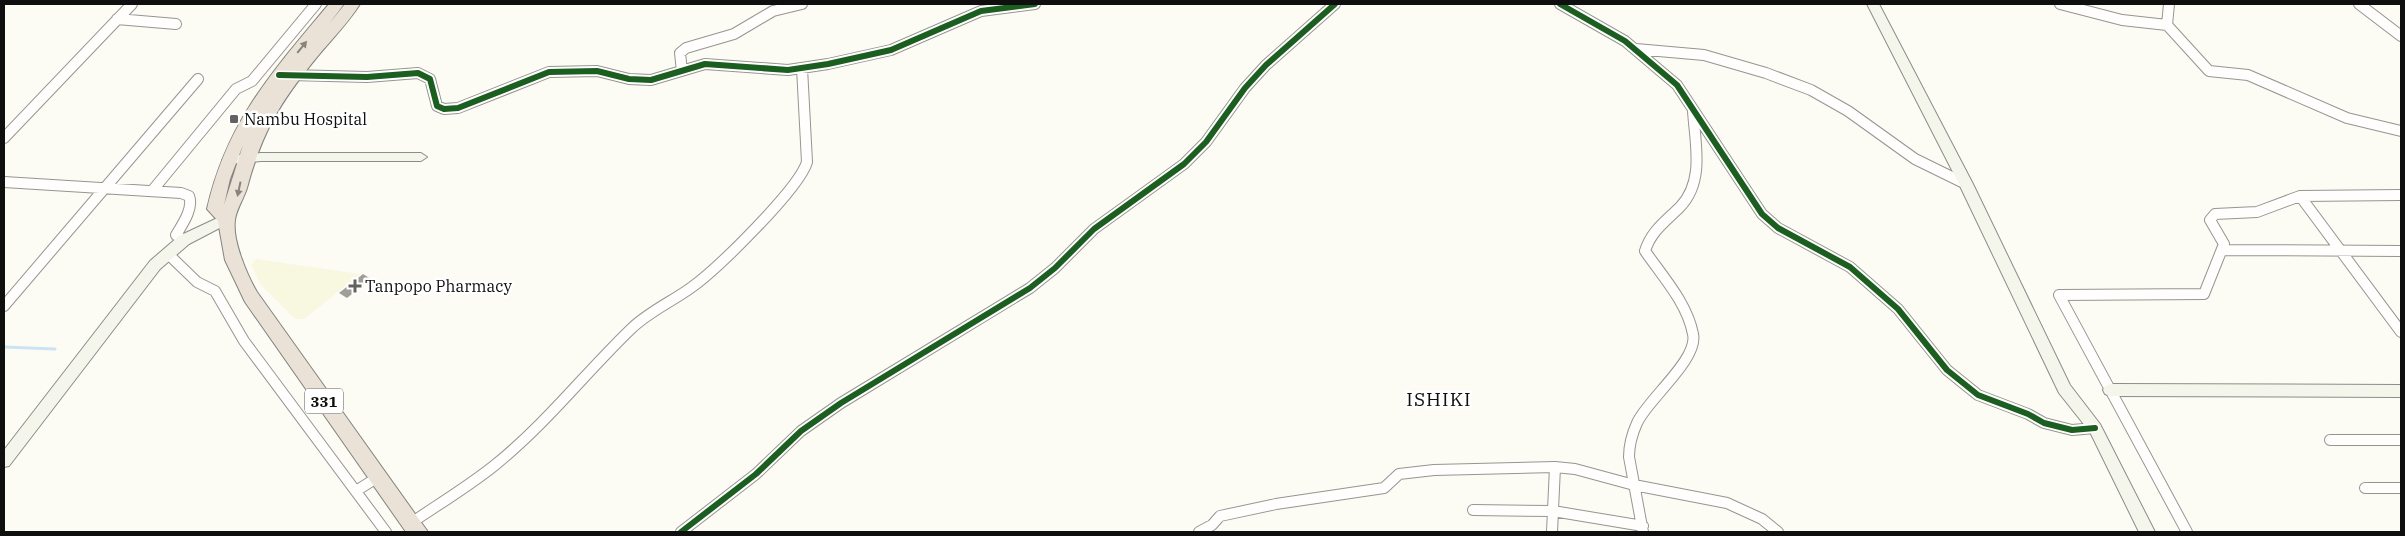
<svg xmlns="http://www.w3.org/2000/svg" width="2405" height="536" viewBox="0 0 2405 536" font-family="'IBM Plex Serif',serif">
  <rect width="100%" height="100%" fill="#fcfbf4"/>
  <path fill="#f8f8e1" d="M256 259 360 274 304 319H295L261 285 251 265Z"/>
  <g fill="none" stroke-linecap="round" stroke-linejoin="round">
    <path stroke="#cce2f5" stroke-width="3" d="M4 347 55 349"/>
  </g>
  <path fill="#a09e99" d="M363 274 371 279 347 298 339 293Z"/>
  <g fill="none" stroke-linecap="round" stroke-linejoin="round">
    <defs>
      <path id="street" d="M1560 4 1625 41 1677 85 1762 214 1778 228 1850 267 1898 309 1947 370 1978 395 2028 414 2044 423 2072 430 2095 428
        M2060 4 2122 20 2167 25
        M2169 4 2167 25 2209 71 2248 75 2347 118 2401 131
        M2359 4 2401 36
        M117 19 176 24
        M1636 49 1704 55 1766 73 1811 90 1848 111 1915 159 1966 184
        M682 71 680 53 686 48 734 34 773 11 802 4
        M290 75 367 77 418 73 430 79 437 106 444 109 458 108 549 72 597 71 629 79 651 80 705 64 788 70 828 64 891 50 981 11 1035 4
        M4 138 132 4
        M4 182 181 193 189 196C194 208 182 225 176 235L184 240
        M152 191 236 89 252 81 316 4
        M2300 196 2401 332
        M2222 250 2401 251
        M168 254 197 282 215 291 244 341 386 532
        M4 306 198 79
        M2330 440H2401
        M2365 488H2401
        M356 491 378 477
        M1473 510 1553 511 1643 526
        M411 523C439 504 469 486 495 465 546 424 586 372 632 328 650 311 673 301 692 287 717 269 799 189 807 162L802 68
        M681 532 756 474 801 431 841 403 1030 288 1055 268 1094 229 1184 164 1206 142 1245 88 1266 65 1335 4
        M1199 532 1212 525 1220 516 1276 504 1384 488 1399 474 1434 470 1555 467 1575 469 1634 485 1727 503 1762 519 1778 532
        M1552 532 1555 467
        M1643 532 1629 457C1629 445 1632 434 1637 423 1647 400 1699 359 1693 334 1687 303 1663 277 1645 251 1651 231 1666 221 1680 207 1705 181 1695 143 1693 111
        M2187 532 2059 295 2204 294 2224 244 2210 220 2215 214 2257 212 2300 196 2401 195"/>
      <path id="secondary" d="M1867 4H1879L1973 184 2070 385 2100 424 2155 532H2139L2090 432 2059 393 1959 184Z
        M261 153H421L427 157 421 161H261L228 164 222 160 228 156Z
        M226 214 233 219 231 222 189 244 160 269 9 466 4 467V450L150 261 179 236Z
        M2110 384 2401 385V397L2110 396 2105 394 2103 390 2105 386Z"/>
      <path id="highway" d="M329 4H344L329 24 345 4H360C348 23 331 40 317 57 280 102 262 132 247 188 244 198 236 210 235 220 232 240 247 275 257 292L428 532H406L245 302 225 260 218 221 207 209C227 121 273 71 329 4ZM243 145 224 205 230 179Z"/>
    </defs>
    <use href="#street" stroke="#969592" stroke-width="12"/>
    <use href="#secondary" stroke="#8c8c89" stroke-width="2"/>
    <use href="#highway" stroke="#83837f" stroke-width="2"/>
    <use href="#street" stroke="#fffefd" stroke-width="10"/>
    <use href="#secondary" fill="#f5f6eb" fill-rule="evenodd"/>
    <use href="#highway" fill="#eae2d7" fill-rule="evenodd"/>
    <defs>
      <path id="cycleway" d="M1560 4 1625 41 1677 85 1762 214 1778 228 1850 267 1898 309 1947 370 1978 395 2028 414 2044 423 2072 430 2095 428
        M279 75 367 77 418 73 430 79 437 106 444 109 458 108 549 72 597 71 629 79 651 80 705 64 788 70 828 64 891 50 981 11 1035 4
        M681 532 756 474 801 431 841 403 1030 288 1055 268 1094 229 1184 164 1206 142 1245 88 1266 65 1335 4"/>
    </defs>
    <use href="#cycleway" stroke="#fff" stroke-width="9"/>
    <use href="#cycleway" stroke="#1b5e20" stroke-width="6"/>
  </g>
  <defs><path id="oneway-solid" d="M-6-.8H1V-3.2L6.5 0L1 3.2V.8H-6Z" transform="scale(1.25)"/></defs>
  <g fill="#87837d">
    <use href="#oneway-solid" transform="translate(302 47) rotate(-51)"/>
    <use href="#oneway-solid" transform="translate(239 189) rotate(102)"/>
  </g>
  <g fill="#62625f" stroke="#fff" stroke-width="2">
    <rect x="229" y="114" width="10" height="10" rx="2.5"/>
    <path d="M352.5 278.5h5v5h5v5h-5v5h-5v-5h-5v-5h5z"/>
  </g>
  <g text-anchor="middle" dominant-baseline="central" stroke-width="5" stroke-linejoin="round" paint-order="stroke">
    <rect fill="#fff" stroke="#575757" stroke-width="1" x="305" y="388.5" width="38" height="25" rx="4"/>
    <g font-size="15" font-weight="bold" fill="#0f0f0f">
      <text x="324" y="401">331</text>
    </g>
    <g font-size="16" fill="#0f0f0f" stroke="#fff" text-anchor="start">
      <text x="244" y="119">Nambu Hospital</text>
      <text x="365" y="286">Tanpopo Pharmacy</text>
    </g>
    <g font-size="19" letter-spacing="1" fill="#0f0f0f" stroke="#fff">
      <text x="1439" y="399">ISHIKI</text>
    </g>
  </g>
  <rect width="2405" height="536" fill="none" stroke="#0f0f0f" stroke-width="10"/>
</svg>
